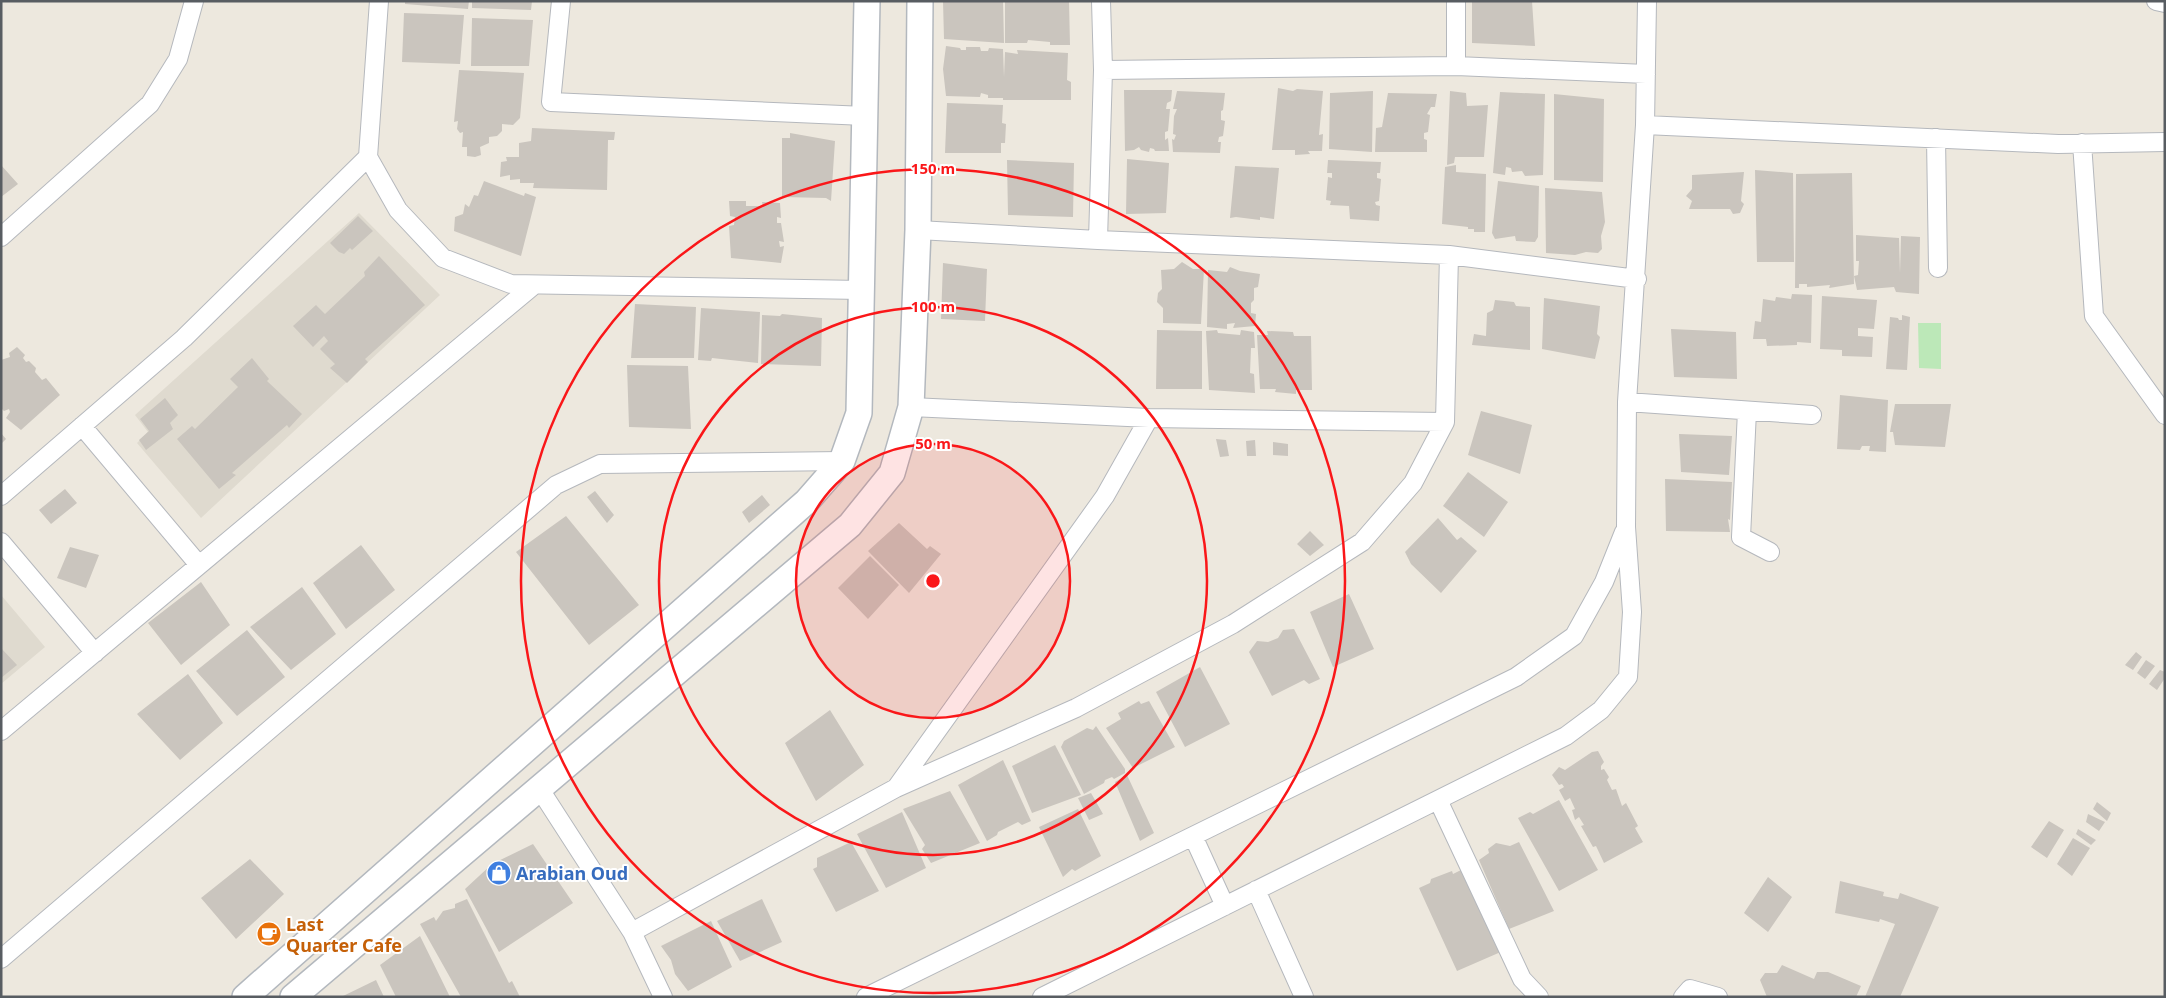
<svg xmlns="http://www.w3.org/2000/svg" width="2166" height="998" viewBox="0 0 2166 998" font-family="'Noto Sans',sans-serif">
  <rect width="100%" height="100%" fill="#ede8de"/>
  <path fill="#dfdacf" d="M359 213 440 295 201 518 137 443 148 432 135 415Z
    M1 595 45 647 1 684Z"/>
  <path fill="#bce8b8" d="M1918 323H1941V369L1919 368Z"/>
  <path fill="#cac5be" d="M405 1H469L468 9 405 4Z
    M472 1H532L531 10 472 8Z
    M943 1H1003L1004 43 944 39Z
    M1005 1H1069L1070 45H1050V42L1028 40 1027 43H1005Z
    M1472 1H1532L1535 46 1472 43Z
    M404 13 464 15 460 64 402 62Z
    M472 18 533 20 529 66H471Z
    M946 46 960 48 961 50H966V47H980L981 51H988L989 48 1003 49 1004 77 1005 52 1018 54 1017 50 1068 53 1067 80 1071 82V100H1003V98H988V95L981 93 980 97 946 96 943 69Z
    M459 70 524 73 520 118 513 125 502 124V131L497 136 489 137V143L480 147 481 155 475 157 467 156V147H462L463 132 460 133 457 129 458 121 454 122Z
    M1278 88 1293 91 1297 89 1323 91 1319 135 1323 134 1322 151H1308L1310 154 1295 155V150H1272Z
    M1124 90H1172L1171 101 1167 103 1166 109H1170L1168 131 1165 132V140L1168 138 1169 151H1155L1154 149 1150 148 1149 152 1141 150 1139 147 1134 150 1125 151Z
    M1177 91 1225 93 1223 110 1221 111V120L1225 121 1223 136 1219 137 1218 142H1221L1220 153 1173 152 1172 139 1174 140 1176 135 1173 134 1174 116 1177 109H1173Z
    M1373 91 1372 152 1329 149 1330 93Z
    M1450 91 1466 93 1467 106 1488 105 1484 157H1455L1454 163 1447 165Z
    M1500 92 1545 94 1543 175 1525 176 1522 171 1512 172 1511 168 1506 167 1505 175 1493 173Z
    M1388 93 1437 94 1435 107H1431L1427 114 1430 115 1428 132 1424 133V139L1427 140V152H1375L1376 128 1382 127Z
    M1554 94 1604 99 1603 182 1554 180Z
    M947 103 1003 105 1002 123 1006 124 1005 143H1001V153H945Z
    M532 128 615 132 614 140H608L607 190 533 188 534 183H520V179L510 180V175L500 177 501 162 507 161 506 157H519V143L531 141Z
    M790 133 835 141 831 201 826 198 782 197V138H790Z
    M1127 159 1169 163 1166 213 1126 214Z
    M1007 160 1074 163 1073 217 1008 215Z
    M1328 160 1381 162 1380 173H1377V178L1381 179 1379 201 1375 202 1376 205 1380 206 1379 221 1350 219 1349 206 1330 205 1331 201 1326 200 1328 177 1332 178V173H1327Z
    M1 165 18 184 1 197Z
    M1456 165V172L1486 174 1485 232H1474V229H1468V227L1442 224 1445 167Z
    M1235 166 1279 168 1274 219 1260 217V220L1236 217 1230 218Z
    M1755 170 1793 173 1794 262H1757Z
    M1744 172 1741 201 1744 204 1740 213 1733 214 1730 209H1689L1692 201 1686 196 1692 189V175Z
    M1852 173 1854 284 1829 288 1830 285 1807 287V284H1799V288H1795L1796 174Z
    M484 181 524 196 525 193 536 197 521 256 454 231 455 217 463 214 465 204 469 207 474 195 478 196Z
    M1498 181 1539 186 1538 237 1535 242 1516 241 1515 236 1495 239 1492 233Z
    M1545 188 1602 192 1605 222 1601 236 1602 249 1598 253 1586 252 1575 255 1546 253Z
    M729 201H746V206H763L762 202 780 203 781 218 777 217V223H781L784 242 779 241 780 247 784 246 781 263 731 258 729 226 734 225 735 217 730 216Z
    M358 216 373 231 352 250 350 248 344 254 339 252 330 243Z
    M1856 235 1899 238 1900 273 1901 236 1920 237 1919 294 1896 292 1894 287 1857 290 1854 276 1858 275 1859 261H1856Z
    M379 256 425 305 365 359 368 362 347 383 330 368 335 364 320 349 328 341 324 336 313 347 293 326 316 305 325 314 365 276 364 272Z
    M1182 262 1193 269H1204L1201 324 1163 323V308L1157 302 1158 293 1162 289 1161 270 1174 269Z
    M943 263 987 269 985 321 941 319Z
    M1230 267 1240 271 1260 274 1258 287 1254 288V300L1251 303V313L1256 314 1255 326 1233 328 1235 323 1227 324V329L1207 327 1208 270 1227 272Z
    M1792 294 1812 295 1811 343 1797 342V345L1767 346 1766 339H1753L1755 321 1761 322 1763 299 1775 301 1776 297 1791 299Z
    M1822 296 1877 300 1874 329 1858 328V336L1873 337 1872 357 1842 356V350L1820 349Z
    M1544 298 1600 306 1597 334 1600 337 1595 359 1542 349Z
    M1495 300 1514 302 1516 306 1530 307V350L1472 345 1474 334 1486 336 1487 313 1493 310Z
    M635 304 696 307 694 358H631Z
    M701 308 760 312 758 363 712 358 711 361 698 360Z
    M782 314 822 318 821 366 761 364 762 315 780 316Z
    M1902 315 1910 317 1907 370 1886 369 1890 317 1898 318 1899 320H1902Z
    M1671 329 1736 332 1737 379 1674 377Z
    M1157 330 1202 331V389H1156Z
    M1217 330 1218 333 1240 335 1241 330 1254 332 1255 348H1251L1250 373 1254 374 1255 393 1209 390 1206 331Z
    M1267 331 1293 332 1294 336H1311L1312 390H1296V394L1275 392 1276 389H1260L1257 335H1268Z
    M17 347 25 355 23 358 26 362 29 361 36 368 35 372 42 380 46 378 60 395 21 430 6 418 10 412 9 409 4 411 1 408V360L10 357 9 353Z
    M252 358 269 379 267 381 302 414 289 428 287 425 232 473 236 475 219 489 177 439 192 426 195 429 238 387 230 379Z
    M627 365 688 366 691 429 629 427Z
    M1840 395 1888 400 1886 452 1869 451 1870 446H1862L1860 450 1837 449Z
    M165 398 178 415 170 423 173 429 146 450 139 440 149 431 140 419Z
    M1895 404H1951L1945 447 1895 445 1893 432H1890Z
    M1481 411 1532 425 1520 474 1468 455Z
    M1 433 6 439 1 444Z
    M1679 434 1732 436 1729 475 1681 472Z
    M1216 439 1226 440 1229 456 1220 457Z
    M1255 440 1256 456H1247L1246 441Z
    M1273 442 1288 444V456L1273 455Z
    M1468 472 1508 502 1484 537 1443 506Z
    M1665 479 1732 482 1730 520 1728 519 1730 532 1666 531Z
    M65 489 77 503 51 524 39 510Z
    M595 491 614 515 607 523 587 497Z
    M762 495 770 505 749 523 742 512Z
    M566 516 639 605 589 645 516 552Z
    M1438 518 1457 540 1461 537 1477 551 1441 593 1411 564 1405 552Z
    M899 523 927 549 930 546 941 554 909 593 868 551Z
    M1310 531 1324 545 1310 556 1297 544Z
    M361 545 395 590 346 629 313 583Z
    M70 547 99 555 86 588 57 578Z
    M870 556 899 585 868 619 838 588Z
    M201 582 230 625 181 665 148 623Z
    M302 587 336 634 291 670 250 627Z
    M1349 594 1374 649 1333 667 1310 612Z
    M1294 629 1320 679 1309 684 1304 680 1272 696 1249 652 1257 641 1268 642 1278 638 1283 630Z
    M247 630 285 677 237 716 196 671Z
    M1 648 17 665 1 678Z
    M2136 652 2142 657 2133 670 2125 665Z
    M2146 660 2155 666 2145 679 2137 673Z
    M1200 667 1230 724 1185 747 1156 692Z
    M2160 670 2165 672V678L2157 690 2149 684Z
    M188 674 223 723 180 760 137 714Z
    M1139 701 1141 704 1149 701 1175 747 1133 768 1106 728 1121 719 1118 713Z
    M830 710 864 765 816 801 785 743Z
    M1096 726 1125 769V773L1114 779 1112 777 1105 780 1104 783 1084 794 1061 747 1064 741 1087 728 1093 730Z
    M1055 745 1081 795 1032 813 1012 766Z
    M1598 751 1604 762 1601 766V770L1604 769 1609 777 1607 780 1612 790 1616 789 1622 806 1626 803 1638 826 1635 828 1643 842 1604 863 1596 846 1593 847 1581 826 1584 825 1579 817 1575 820 1572 810 1575 809 1570 798 1565 801 1559 790 1564 787 1562 784 1559 785 1552 775 1559 767 1565 770 1592 752Z
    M1003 760 1031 821 1022 825 1018 822 998 832 997 835 987 841 958 785Z
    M1127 775 1154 833 1140 841 1115 782Z
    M950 791 980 843 931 863 922 849 925 845 903 809Z
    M1091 793 1103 814 1089 820 1078 798Z
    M1559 800 1598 870 1559 891 1518 818 1530 812 1533 814Z
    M2097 802 2111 813 2107 821 2093 809Z
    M1078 809 1101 856 1075 871 1072 869 1063 877 1039 827Z
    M902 812 926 868 886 888 857 834Z
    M2088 814 2105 822 2099 831 2086 822Z
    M2049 821 2064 830 2047 858 2031 847Z
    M2078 829 2096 840 2091 845 2076 834Z
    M2073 838 2090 848 2072 876 2057 864Z
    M851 842 879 891 836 912 813 869 817 867V858Z
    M1519 842 1554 911 1509 929 1479 860 1489 853 1488 849 1496 843 1510 846Z
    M533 844 573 903 499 952 465 889 492 864Z
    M250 859 284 894 236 939 201 898Z
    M1465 868 1503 951 1457 971 1419 888 1430 883 1431 879 1452 871 1453 874Z
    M1768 877 1792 897 1768 932 1744 913Z
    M1840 881 1884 892 1883 896 1898 899 1900 893 1939 907 1900 997H1865L1895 924 1880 919 1879 922 1835 913Z
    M467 899 509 983 512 981 520 997H461L420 924 434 917 436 921 443 911 455 908V904Z
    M762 899 782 942 740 961 717 921Z
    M711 921 732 967 688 991 675 974 671 960 661 946Z
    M420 936 450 997H396L380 965Z
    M1782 965 1814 979 1817 972H1828L1861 986 1856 997H1767L1760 980 1765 973H1777Z
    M376 980 384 997H341Z"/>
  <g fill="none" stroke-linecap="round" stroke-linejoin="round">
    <defs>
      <path id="street" d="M379 1 368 157 398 210 443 258 511 284 861 290
        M561 1 551 102 865 116
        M2156 1 2165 3
        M1456 66V1
        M1103 70 1456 66 1646 74
        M1645 125 2058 144 2165 142
        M1936 138 1938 268
        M2082 143 2094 316 2165 415
        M918 230 1098 240 1449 255 1637 279
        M1 237 150 104 178 59 194 1
        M1098 240 1103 70 1101 1
        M1627 402 1812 415
        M911 407 1149 418 1445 422
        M1747 411 1741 537 1770 552
        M82 426 199 565
        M1 496 184 338 368 157
        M1 542 95 653
        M1 731 534 285
        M539 788 632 932 663 997
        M896 788 1105 496 1149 418
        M1438 800 1522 979 1539 997
        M1193 836 1225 906
        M1256 890 1304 997
        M632 932 896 788 1076 708 1233 624 1362 542 1413 483 1445 422 1449 255
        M1 959 556 485 600 464 842 461
        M866 997 1516 677 1574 636 1604 582 1624 532
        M1042 997 1566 736 1601 710 1628 677 1632 612 1626 527 1627 402 1645 125 1647 1
        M1683 997 1690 989 1718 997"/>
      <path id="secondary" d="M245 997 807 501 842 461 859 413 867 1
        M293 997 850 525 892 473 911 407 918 230 920 1"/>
    </defs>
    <use href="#street" stroke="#b5b8bd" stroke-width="20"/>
    <use href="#secondary" stroke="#b3b8be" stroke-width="28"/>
    <use href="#street" stroke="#fff" stroke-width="18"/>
    <use href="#secondary" stroke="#fff" stroke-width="25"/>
  </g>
  <circle cx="933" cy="581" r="137" fill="#fa1719" fill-opacity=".12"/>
  <g fill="none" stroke="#fa1719" stroke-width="2.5">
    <circle cx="933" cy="581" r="137"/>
    <circle cx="933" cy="581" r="274"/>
    <circle cx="933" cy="581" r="412"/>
  </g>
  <defs>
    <symbol id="shop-disc" viewBox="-11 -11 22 22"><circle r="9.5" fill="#3f7fe0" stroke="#fff"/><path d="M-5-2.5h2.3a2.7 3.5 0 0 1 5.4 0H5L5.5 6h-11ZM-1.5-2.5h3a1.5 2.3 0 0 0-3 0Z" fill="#fff"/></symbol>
    <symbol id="cafe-disc" viewBox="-11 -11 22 22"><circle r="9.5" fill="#e8710a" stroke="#fff"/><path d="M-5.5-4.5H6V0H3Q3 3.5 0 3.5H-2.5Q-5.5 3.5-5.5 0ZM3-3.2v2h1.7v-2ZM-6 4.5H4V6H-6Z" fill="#fff"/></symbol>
  </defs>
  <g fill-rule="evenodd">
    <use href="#shop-disc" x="485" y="859" width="28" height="28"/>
    <use href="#cafe-disc" x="255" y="920" width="28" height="28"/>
  </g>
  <g text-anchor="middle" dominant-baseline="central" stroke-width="4" stroke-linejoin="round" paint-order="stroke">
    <g font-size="18" font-weight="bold" fill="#366cbe" stroke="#fff" text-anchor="start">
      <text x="516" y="873">Arabian Oud</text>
    </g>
    <g font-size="18" font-weight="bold" fill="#c56008" stroke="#fff" text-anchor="start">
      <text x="286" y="924">Last<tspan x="286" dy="21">Quarter Cafe</tspan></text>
    </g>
  </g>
  <circle cx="933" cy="581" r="8" fill="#fa1719" stroke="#fff" stroke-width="2.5"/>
  <g font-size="15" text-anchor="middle" font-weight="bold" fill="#fa1719" stroke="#fff" stroke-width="4" stroke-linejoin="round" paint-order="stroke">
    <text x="933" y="174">150 m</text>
    <text x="933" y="312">100 m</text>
    <text x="933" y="449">50 m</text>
  </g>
  <rect width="2166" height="998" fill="none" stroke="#585d62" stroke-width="5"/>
</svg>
